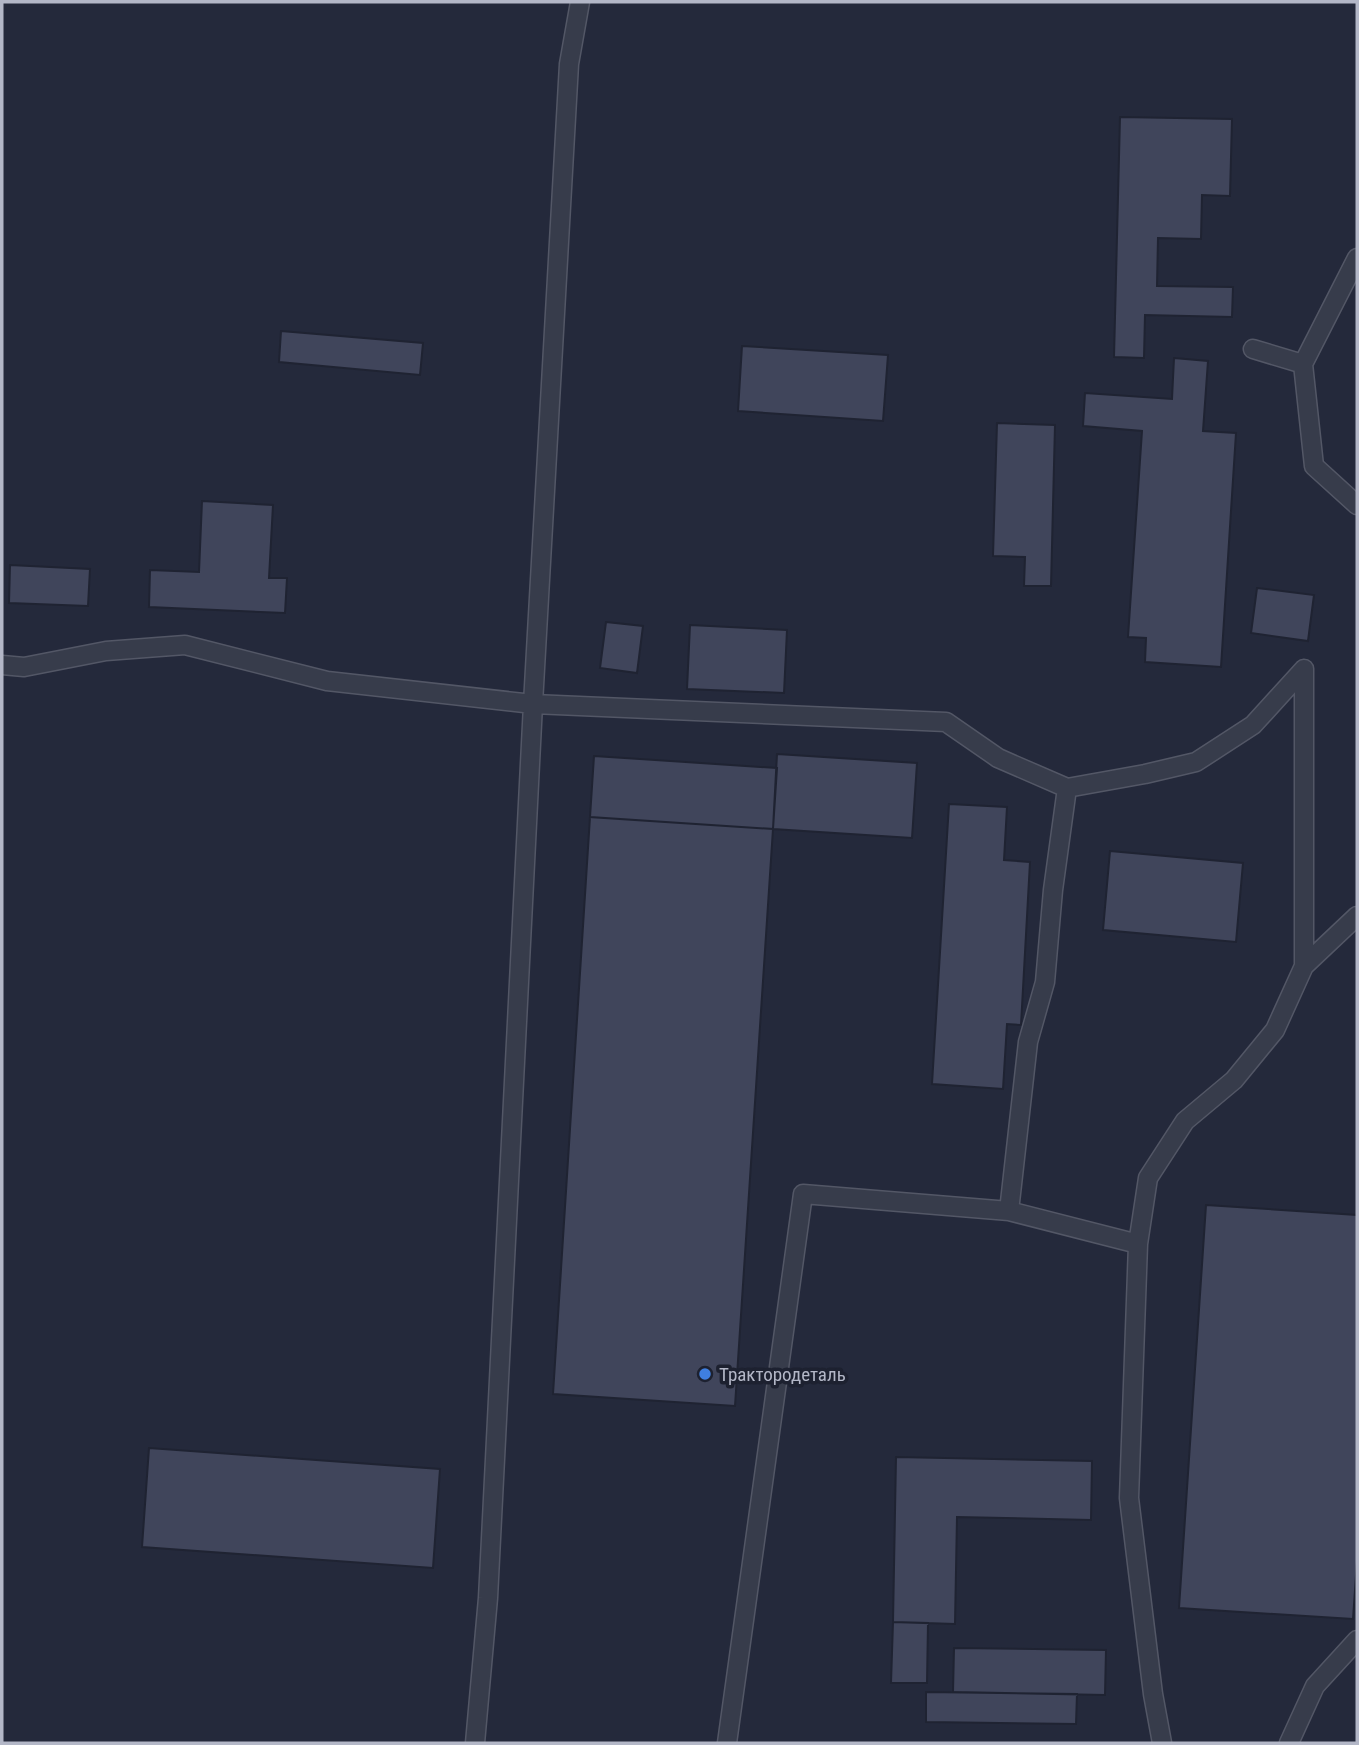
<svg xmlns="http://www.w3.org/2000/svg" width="1359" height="1745" viewBox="0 0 1359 1745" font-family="'Roboto Condensed',sans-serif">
  <rect width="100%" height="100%" fill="#24293b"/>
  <path fill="#40455b" stroke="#1f2332" stroke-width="2" d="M1120 117 1232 119 1230 196 1202 195 1201 239 1158 238 1157 286 1233 287 1232 317 1145 315 1144 358 1114 357Z
    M281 331 423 343 420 375 279 362Z
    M742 346 888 355 883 421 738 411Z
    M1174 358 1208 361 1203 431 1236 433 1221 667 1145 662 1146 638 1128 637 1142 431 1083 426 1085 393 1172 399Z
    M997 423 1055 425 1051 586H1024L1025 557 993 556Z
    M202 501 273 505 269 578H287L285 613 149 607 150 570 199 572Z
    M10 565 90 569 88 606 9 603Z
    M1257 588 1314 595 1308 641 1251 633Z
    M606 622 643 626 637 673 600 668Z
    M690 625 787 630 784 693 687 689Z
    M777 754 917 763 912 838 773 829Z
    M594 756 777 768 773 829 590 817Z
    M949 804 1007 807 1004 860 1030 862 1021 1025 1007 1024 1003 1089 932 1084Z
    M590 817 773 829 735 1406 553 1394Z
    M1110 851 1243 863 1236 942 1103 930Z
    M1206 1205 1357 1215V1561L1353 1619 1179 1608Z
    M149 1448 440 1469 433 1568 142 1547Z
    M896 1457 1092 1461 1091 1520 957 1517 955 1624 893 1622Z
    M893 1622 928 1623 927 1683H891Z
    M954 1648 1106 1650 1105 1695 953 1692Z
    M926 1692 1077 1694 1076 1724 926 1722Z"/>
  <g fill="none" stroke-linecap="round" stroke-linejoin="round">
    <defs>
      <path id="lane" d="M1357 258 1303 364 1314 466 1357 505
        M1253 349 1303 364
        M2 665 24 667 106 651 185 645 327 681 533 704 946 722 998 758 1067 788
        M1304 669V966
        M1009 1211 1028 1042 1045 982 1053 890 1067 788 1145 774 1196 762 1253 725 1304 669
        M1138 1244 1148 1178 1185 1121 1234 1080 1275 1030 1304 966 1357 916
        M475 1743 488 1598 533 704 569 64 580 2
        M727 1743 803 1194 1009 1211 1138 1244 1129 1498 1153 1694 1162 1743
        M1289 1743 1315 1686 1357 1640"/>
    </defs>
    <use href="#lane" stroke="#535766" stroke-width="21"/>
    <use href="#lane" stroke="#373c4b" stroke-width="18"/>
  </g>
  <circle fill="#3f7fe0" stroke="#1d2130" stroke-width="2.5" cx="705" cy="1374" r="7"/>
  <g text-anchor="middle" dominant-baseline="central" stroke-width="7" stroke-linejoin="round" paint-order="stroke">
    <g font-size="19" fill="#b3b7c7" stroke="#1d2130" text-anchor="start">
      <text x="719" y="1374">Трактородеталь</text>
    </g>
  </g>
  <rect width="1359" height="1745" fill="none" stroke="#b3b7c7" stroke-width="7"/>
</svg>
